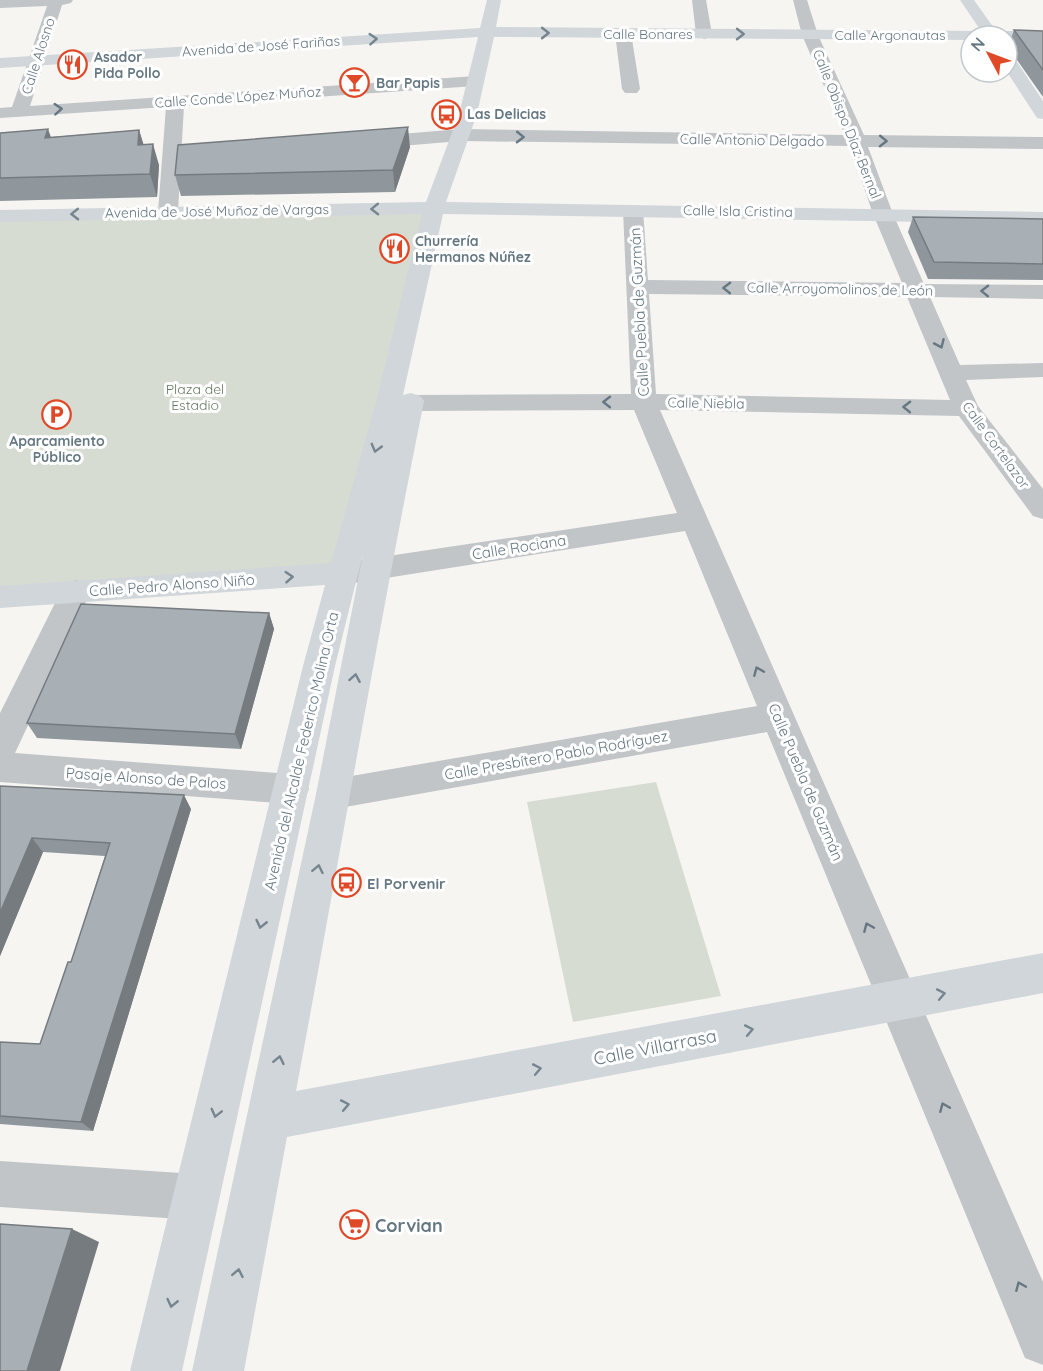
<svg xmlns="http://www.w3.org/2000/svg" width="1043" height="1371" viewBox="0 0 1043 1371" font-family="Quicksand,sans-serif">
  <rect width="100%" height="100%" fill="#f6f5f2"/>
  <path fill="#d7dcd3" d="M434 208 343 573 0 597V216Z
    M656 782 721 996 573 1022 527 802Z"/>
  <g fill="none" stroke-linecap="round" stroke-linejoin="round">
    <path fill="#c1c5c8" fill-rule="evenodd" d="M0 0H73L71 3 62 5 30 106 476 76 482 77 484 81 482 85 476 86 184 106 178 212 175 216H161L158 212 166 107 0 118V108L12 107 47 6 0 8Z
      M692 0H706L712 34 710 37 704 39 696 34Z
      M793 0H807L818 35 864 135 1043 137V149L868 147 893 214 924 284 1043 285V299L930 297 960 365 1043 363V377L966 380 978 406 1043 489V519L1033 516 959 416 660 410 1043 1282V1365L1025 1358 767 732 334 809 321 805 316 794 321 783 334 779 757 706 685 531 348 584 337 581 333 573 337 565 348 562 677 513 634 410 410 411 401 408 397 403 401 398 410 395 631 394 623 210 626 206H640L643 210 648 280 902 283 873 214 850 146 461 141 364 149 357 147 355 143 357 139 364 137 461 129 845 135 802 35ZM649 294 907 297 950 400 656 394Z
      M623 28 631 33 640 89 637 93H625L622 89 615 33Z
      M76 580 87 583 91 591 15 753 291 774 304 778 309 789 304 800 291 804 0 782V713L65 583Z
      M0 1161 196 1174 212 1181 219 1197 212 1213 196 1220 0 1207Z"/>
    <path fill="#d1d6da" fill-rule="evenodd" d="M487 0H501L496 27 981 31 960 0H974L996 31H1043V41L1007 40V36H971V40L494 37 477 114 446 202 1043 212V224L443 214 403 395 411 393 420 396 424 401C378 630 339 861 296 1091L1043 953V993L287 1137 244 1371H192L316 794 363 554 335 666 182 1371H130L303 666 325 585 0 608V586L331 563 376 402 422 214 0 222V210L426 202 459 114 478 37 0 68V58L480 28Z
      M1007 54 1013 56 1043 101V119L1037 118 1007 72Z"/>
  </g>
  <path fill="#90979c" d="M1014 30 1043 31V97L1008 47Z
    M139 130 143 144 159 165 157 197 0 201V133L51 137Z
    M410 147 395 192 181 196 175 175Z
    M913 217 1043 219V280L928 279 908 232Z
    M269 613 274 629 241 749 37 738 27 723Z
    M0 786 191 809 93 1131 0 1124V1042L40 1044 71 962 105 856 43 852 0 956Z"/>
  <path fill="#767b7f" d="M408 127 410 147 395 192 393 170Z
    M48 129 56 151 45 138Z
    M139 130 146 152 138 145Z
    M153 144 159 165 157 197 150 174Z
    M269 613 274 629 241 749 235 734Z
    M184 795 191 809 93 1131 81 1122Z
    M32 838 43 852 0 956V913Z
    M72 1229 99 1242 60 1371H27Z"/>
  <path fill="#a8b0b5" stroke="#767b7f" stroke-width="1.5" d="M1014 30 1043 31V70Z
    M408 127 393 170 175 175 178 145Z
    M48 129 45 138 139 130 138 145 153 144 150 174 0 178V133Z
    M913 217 1043 219V264L934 262Z
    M81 604 269 613 235 734 27 723Z
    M0 786 184 795 81 1122 0 1116V1042L40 1044 68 962H71L110 843 32 838 0 913Z
    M0 1224 72 1229 27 1371H0Z"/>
  <defs><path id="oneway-chevron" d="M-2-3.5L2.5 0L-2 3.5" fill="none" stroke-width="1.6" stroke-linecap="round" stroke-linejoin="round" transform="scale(1.5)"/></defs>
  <g stroke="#758590">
    <use href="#oneway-chevron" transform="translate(545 33)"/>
    <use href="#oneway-chevron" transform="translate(740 34)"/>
    <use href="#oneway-chevron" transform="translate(373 39) rotate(-4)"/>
    <use href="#oneway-chevron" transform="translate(375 209) rotate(179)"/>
    <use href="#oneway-chevron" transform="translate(75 214) rotate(179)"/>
    <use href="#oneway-chevron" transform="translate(376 448) rotate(105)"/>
    <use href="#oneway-chevron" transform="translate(289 577) rotate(-4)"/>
    <use href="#oneway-chevron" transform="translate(355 678) rotate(-80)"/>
    <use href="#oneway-chevron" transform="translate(318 869) rotate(-78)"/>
    <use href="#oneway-chevron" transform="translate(261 924) rotate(103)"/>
    <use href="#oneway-chevron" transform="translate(941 994) rotate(-11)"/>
    <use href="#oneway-chevron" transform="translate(749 1030) rotate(-11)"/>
    <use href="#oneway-chevron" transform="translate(279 1060) rotate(-78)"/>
    <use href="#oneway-chevron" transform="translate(537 1069) rotate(-11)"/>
    <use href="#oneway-chevron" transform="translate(345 1105) rotate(-11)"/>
    <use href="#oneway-chevron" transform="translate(216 1113) rotate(104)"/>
    <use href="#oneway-chevron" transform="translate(238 1273) rotate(-79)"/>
    <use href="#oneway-chevron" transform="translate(172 1303) rotate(103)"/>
  </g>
  <g stroke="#657783">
    <use href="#oneway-chevron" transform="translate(58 109) rotate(-4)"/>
    <use href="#oneway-chevron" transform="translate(520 137) rotate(1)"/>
    <use href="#oneway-chevron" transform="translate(883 141) rotate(1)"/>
    <use href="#oneway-chevron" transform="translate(727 288) rotate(-179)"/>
    <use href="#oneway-chevron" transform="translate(985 291) rotate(-179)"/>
    <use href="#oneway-chevron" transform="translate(940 344) rotate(66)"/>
    <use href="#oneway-chevron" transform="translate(607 402) rotate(180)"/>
    <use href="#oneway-chevron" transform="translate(907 407) rotate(-179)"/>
    <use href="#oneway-chevron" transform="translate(758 671) rotate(-113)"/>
    <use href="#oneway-chevron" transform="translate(868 927) rotate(-113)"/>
    <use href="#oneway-chevron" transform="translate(944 1107) rotate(-113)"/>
    <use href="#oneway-chevron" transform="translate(1020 1286) rotate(-113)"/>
  </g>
  <defs>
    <symbol id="restaurant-ring" viewBox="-11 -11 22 22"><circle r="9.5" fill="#fff" stroke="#e04927" stroke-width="1.5"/><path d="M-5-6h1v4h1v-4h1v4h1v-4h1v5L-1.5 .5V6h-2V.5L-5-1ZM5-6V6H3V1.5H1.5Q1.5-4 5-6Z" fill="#e04927"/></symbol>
    <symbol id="bar-ring" viewBox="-11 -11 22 22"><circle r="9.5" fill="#fff" stroke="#e04927" stroke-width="1.5"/><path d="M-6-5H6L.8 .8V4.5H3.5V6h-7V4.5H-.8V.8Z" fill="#e04927"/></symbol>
    <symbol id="bus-ring" viewBox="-11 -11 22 22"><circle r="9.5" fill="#fff" stroke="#e04927" stroke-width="1.5"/><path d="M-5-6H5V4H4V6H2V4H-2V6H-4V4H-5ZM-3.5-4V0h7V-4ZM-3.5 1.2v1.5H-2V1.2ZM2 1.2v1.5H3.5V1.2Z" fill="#e04927"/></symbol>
    <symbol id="parking-ring" viewBox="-11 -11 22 22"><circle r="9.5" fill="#fff" stroke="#e04927" stroke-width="1.5"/><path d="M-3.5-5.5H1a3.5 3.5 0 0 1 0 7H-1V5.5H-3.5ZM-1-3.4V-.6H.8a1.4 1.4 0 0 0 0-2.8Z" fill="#e04927"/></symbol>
    <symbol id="supermarket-ring" viewBox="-11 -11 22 22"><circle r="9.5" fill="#fff" stroke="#e04927" stroke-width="1.5"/><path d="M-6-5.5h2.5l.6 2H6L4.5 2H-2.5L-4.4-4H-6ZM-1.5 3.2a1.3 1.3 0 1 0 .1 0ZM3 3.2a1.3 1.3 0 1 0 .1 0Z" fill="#e04927"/></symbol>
  </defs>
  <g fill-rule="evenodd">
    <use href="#restaurant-ring" x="56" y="48" width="33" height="33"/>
    <use href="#bar-ring" x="338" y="66" width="33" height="33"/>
    <use href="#bus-ring" x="430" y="98" width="33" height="33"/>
    <use href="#restaurant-ring" x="378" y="232" width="33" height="33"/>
    <use href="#parking-ring" x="40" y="398" width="33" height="33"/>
    <use href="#bus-ring" x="330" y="866" width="33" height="33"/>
    <use href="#supermarket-ring" x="338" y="1208" width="33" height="33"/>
  </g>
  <g text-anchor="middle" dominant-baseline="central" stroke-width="6" stroke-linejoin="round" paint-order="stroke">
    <g font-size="14" fill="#657783" stroke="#fff">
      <text x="648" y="34">Calle Bonares</text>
      <text x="890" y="35">Calle Argonautas</text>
      <text transform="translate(261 46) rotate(-4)">Avenida de José Fariñas</text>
      <text transform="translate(38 56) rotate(-72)">Calle Alosno</text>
      <text transform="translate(238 97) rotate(-4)">Calle Conde López Muñoz</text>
      <text transform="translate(847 124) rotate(68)">Calle Obispo Díaz Bernal</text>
      <text transform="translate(752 140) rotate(1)">Calle Antonio Delgado</text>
      <text transform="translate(217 211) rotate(-1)">Avenida de José Muñoz de Vargas</text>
      <text transform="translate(738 211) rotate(1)">Calle Isla Cristina</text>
      <text transform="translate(840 289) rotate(1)">Calle Arroyomolinos de León</text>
      <text transform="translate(706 403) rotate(1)">Calle Niebla</text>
      <text transform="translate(996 445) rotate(54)">Calle Cortelazor</text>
    </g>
    <g font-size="14" font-weight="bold" fill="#657783" stroke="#fff" text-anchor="start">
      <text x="94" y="57">Asador<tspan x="94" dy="16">Pida Pollo</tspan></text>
      <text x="376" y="83">Bar Papis</text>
      <text x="467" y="114">Las Delicias</text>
      <text x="415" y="241">Churrería<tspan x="415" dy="16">Hermanos Núñez</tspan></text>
      <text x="57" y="441" text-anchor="middle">Aparcamiento<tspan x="57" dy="16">Público</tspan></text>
    </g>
    <g font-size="14" fill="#697a64" stroke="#fff">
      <text x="195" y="389">Plaza del<tspan x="195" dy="16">Estadio</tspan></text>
    </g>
    <g font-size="15" fill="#657783" stroke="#fff">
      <text transform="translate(639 312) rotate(-93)">Calle Puebla de Guzmán</text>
      <text transform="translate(519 547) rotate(-9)">Calle Rociana</text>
      <text transform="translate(172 585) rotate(-4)">Calle Pedro Alonso Niño</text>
      <text transform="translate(301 751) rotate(-77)">Avenida del Alcalde Federico Molina Orta</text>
      <text transform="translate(556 755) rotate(-10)">Calle Presbítero Pablo Rodríguez</text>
      <text transform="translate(146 778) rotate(4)">Pasaje Alonso de Palos</text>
      <text transform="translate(806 782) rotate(67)">Calle Puebla de Guzmán</text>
    </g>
    <g font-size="15" font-weight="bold" fill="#657783" stroke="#fff" text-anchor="start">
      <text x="367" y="883">El Porvenir</text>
    </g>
    <g font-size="18" fill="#657783" stroke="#fff">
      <text transform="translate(655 1047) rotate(-11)">Calle Villarrasa</text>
    </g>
    <g font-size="18" font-weight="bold" fill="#657783" stroke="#fff" text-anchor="start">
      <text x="375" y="1225">Corvian</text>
    </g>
  </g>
  <g transform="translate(989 54) rotate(311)"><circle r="28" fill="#ffffff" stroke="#c1c9cd" stroke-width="1.5"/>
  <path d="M0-4.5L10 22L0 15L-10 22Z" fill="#e04927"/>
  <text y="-9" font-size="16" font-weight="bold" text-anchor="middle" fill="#657783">N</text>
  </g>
</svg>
